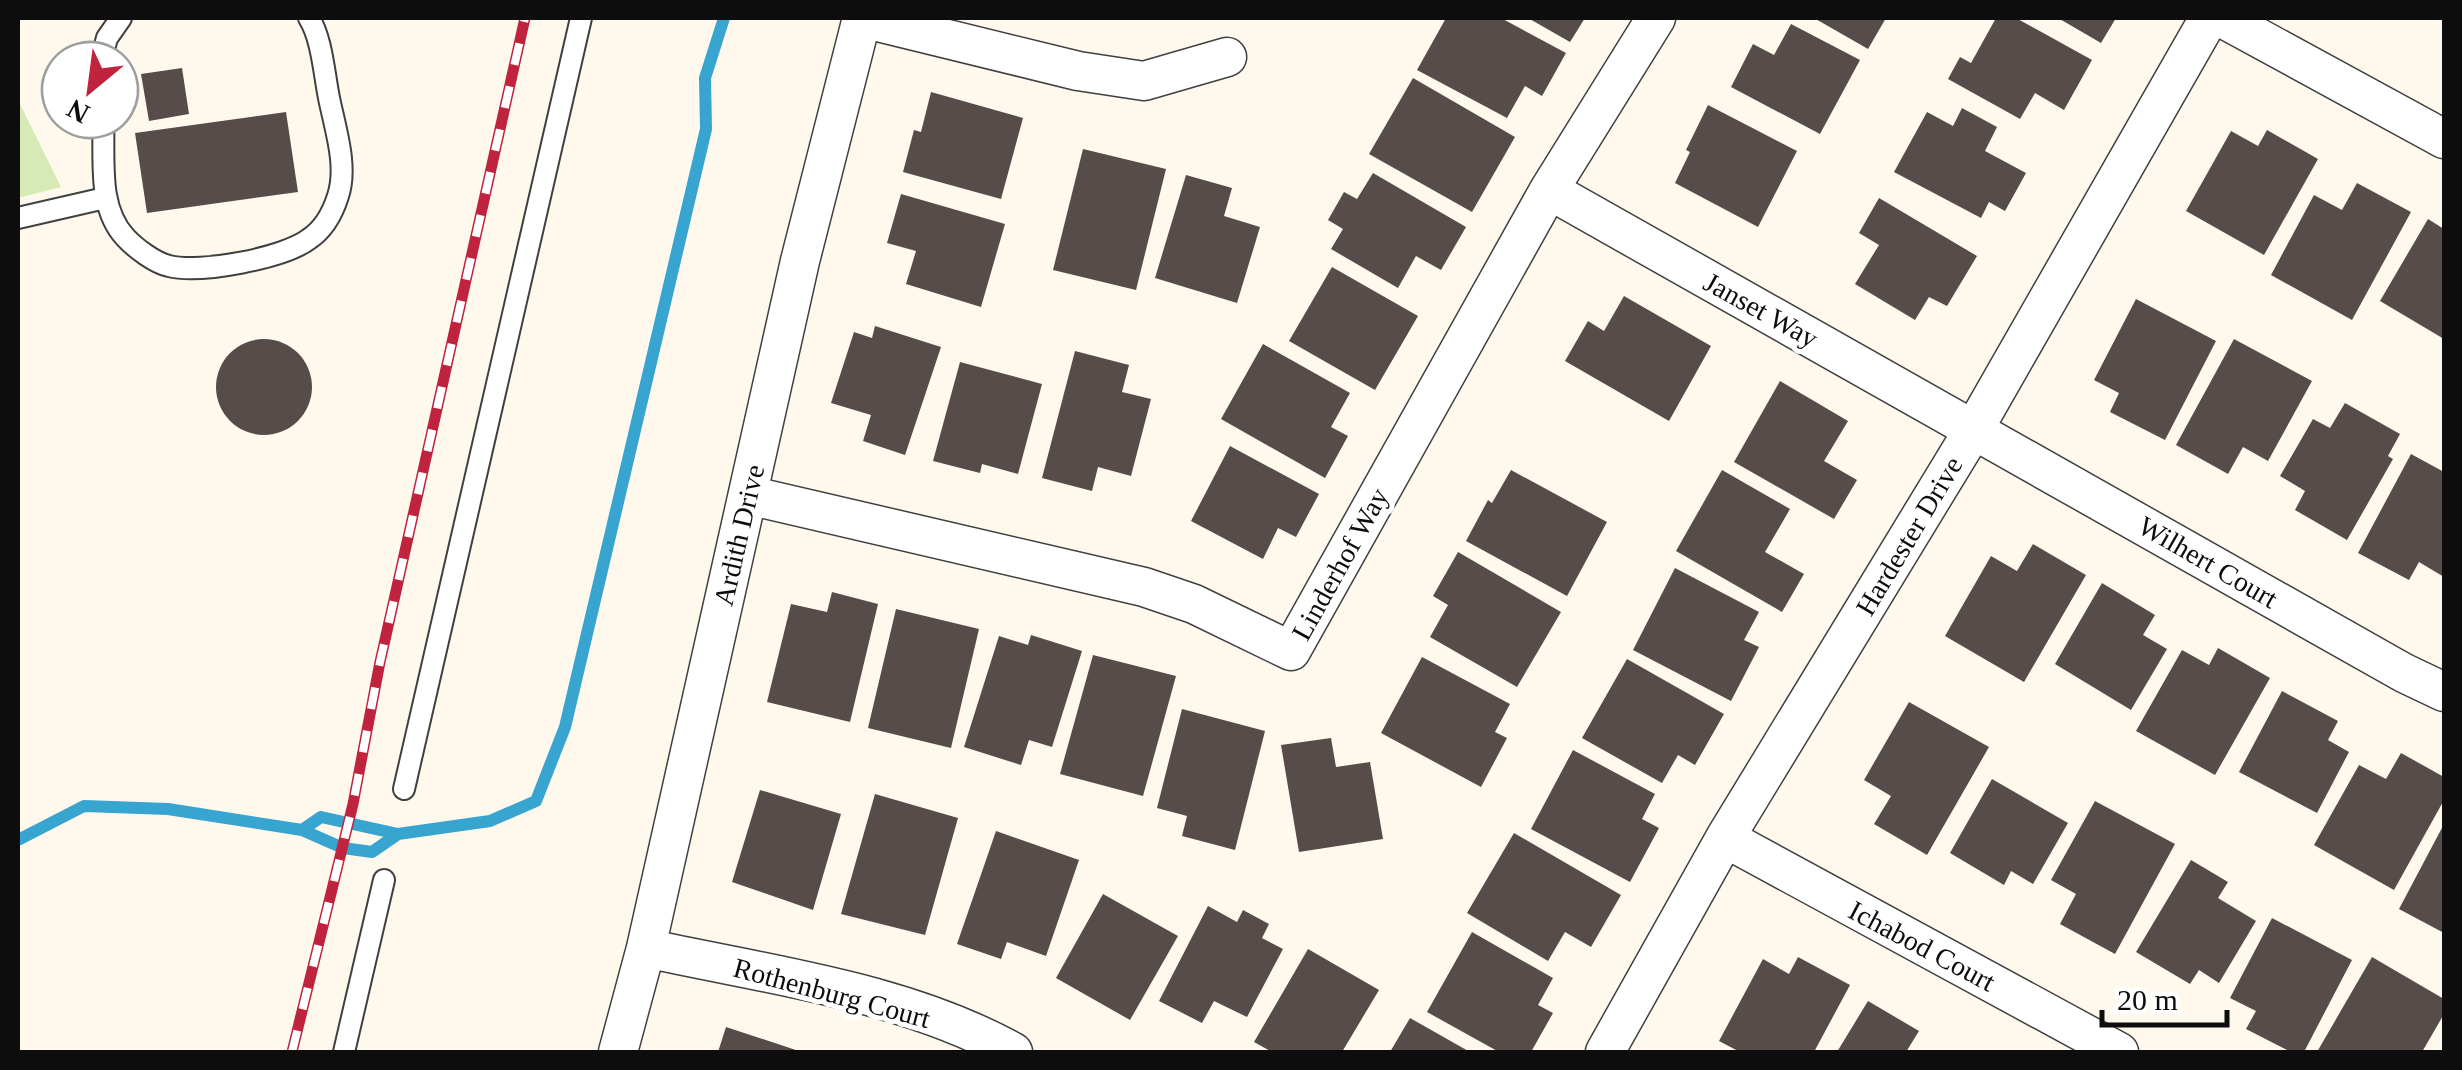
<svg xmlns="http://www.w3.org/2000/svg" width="2462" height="1070" viewBox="0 0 2462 1070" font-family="'Times New Roman',serif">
  <rect width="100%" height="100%" fill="#fff9ed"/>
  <path fill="#d7eab6" d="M18 100 61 187 18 198Z"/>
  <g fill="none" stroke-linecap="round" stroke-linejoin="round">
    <path stroke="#37a5cf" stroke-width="12" d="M302 830 321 817 398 834 490 821 536 801 565 727 706 129 705 78 724 18
      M18 840 84 806 168 809 302 830 343 848 372 852 398 834"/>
  </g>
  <path fill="#564c49" d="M1446 18H1501L1566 53 1542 96 1525 86 1507 118 1417 70Z
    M1528 18H1585L1570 42Z
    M1814 18H1886L1868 49Z
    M1996 18H2016L2092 60 2064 110 2035 93 2020 119 1948 79 1960 57 1971 63Z
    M2058 18H2116L2101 43Z
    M1791 24 1860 60 1820 134 1731 87 1753 44 1774 55Z
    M182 68 189 114 149 121 141 74Z
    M1413 78 1515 137 1472 212 1369 154Z
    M931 92 1023 118 1001 199 903 172 914 130 921 132Z
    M1708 105 1797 151 1758 227 1675 183 1690 152 1686 150Z
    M1962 108 1997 127 1985 151 2026 173 2005 211 1989 202 1981 218 1894 172 1927 112 1953 126Z
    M286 112 298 192 147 213 135 133Z
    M2267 130 2318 159 2264 255 2186 211 2231 131 2258 146Z
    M1083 149 1166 169 1136 290 1053 270Z
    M1373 173 1466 227 1441 270 1416 256 1398 288 1331 249 1343 229 1328 220 1344 192 1357 199Z
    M1186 175 1232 188 1224 216 1260 227 1237 303 1155 278Z
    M2357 183 2411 212 2352 320 2271 275 2314 195 2342 210Z
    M901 194 1005 224 981 307 906 284 916 251 887 243Z
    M1879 198 1977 256 1947 306 1929 297 1915 320 1855 284 1879 245 1859 233Z
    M2428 219 2444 229V339L2380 301Z
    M1332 267 1418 316 1375 390 1289 341Z
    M1624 296 1711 346 1669 421 1565 361 1588 321 1604 331Z
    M2136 299 2216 341 2165 440 2110 412 2119 393 2094 380Z
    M875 326 941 347 905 455 863 441 871 415 831 403 854 332 872 338Z
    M216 387a48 48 0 1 1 96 0a48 48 0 1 1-96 0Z
    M2234 339 2312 381 2268 461 2243 447 2228 474 2176 445Z
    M1263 344 1350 393 1331 427 1348 436 1325 478 1221 419Z
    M1075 351 1129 365 1122 392 1151 399 1131 476 1098 467 1092 491 1042 478Z
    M960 362 1042 384 1018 474 982 464 980 473 933 461Z
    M1780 381 1848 421 1824 461 1857 480 1834 519 1734 462Z
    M2345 403 2400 434 2388 456 2393 459 2347 540 2295 510 2305 491 2280 476 2313 419 2330 428Z
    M1230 446 1319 494 1296 537 1278 528 1263 559 1191 521Z
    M2411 454 2444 472V577L2419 562 2409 580 2358 553Z
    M1511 470 1607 522 1567 596 1466 541 1488 500 1492 503Z
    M1722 470 1790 509 1765 552 1804 574 1782 612 1676 551Z
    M2033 544 2086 575 2024 682 1945 636 1991 556 2017 571Z
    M1458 552 1561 612 1517 687 1430 637 1448 605 1433 596Z
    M1675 568 1759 612 1744 640 1759 647 1731 701 1633 650Z
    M2102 583 2155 615 2143 635 2167 649 2131 710 2055 664Z
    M832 592 878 604 850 722 767 702 791 604 827 612Z
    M896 609 979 629 951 748 868 728Z
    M1031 635 1082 651 1052 747 1029 740 1021 765 964 747 999 636 1028 645Z
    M2218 648 2270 678 2215 775 2136 731 2182 650 2209 665Z
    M1093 655 1176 676 1143 796 1060 774Z
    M1422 657 1510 704 1495 732 1507 738 1481 787 1381 733Z
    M1627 659 1724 714 1695 765 1678 755 1662 783 1582 738Z
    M2282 691 2338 721 2328 740 2349 752 2317 813 2239 772Z
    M1909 702 1989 747 1927 855 1874 824 1891 796 1864 780Z
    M1182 709 1265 731 1235 850 1182 836 1187 816 1157 808Z
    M1331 738 1336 767 1370 762 1383 839 1299 852 1281 745Z
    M1573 750 1655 794 1642 819 1659 828 1630 882 1531 829Z
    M2401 753 2444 777V800L2394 890 2314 845 2359 765 2386 779Z
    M1992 779 2068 823 2033 884 2011 871 2004 885 1950 853Z
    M760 790 841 814 813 910 732 882Z
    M875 794 958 818 925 935 841 914Z
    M2095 801 2175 844 2115 954 2060 924 2076 894 2051 880Z
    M2444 824V933L2399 909Z
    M996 831 1079 860 1046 956 1007 942 1001 959 957 944Z
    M1514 833 1621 895 1591 947 1565 932 1548 961 1467 913Z
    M2191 860 2228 882 2218 898 2256 921 2219 983 2199 970 2190 984 2136 952Z
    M1103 894 1178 936 1130 1020 1056 978Z
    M1208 906 1237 922 1243 910 1269 924 1262 938 1283 949 1247 1017 1214 1001 1202 1023 1159 1001Z
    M2272 918 2352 960 2304 1052H2291L2246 1029 2256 1011 2230 998Z
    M1472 932 1553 978 1538 1005 1553 1013 1531 1052H1499L1427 1012Z
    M1308 949 1379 990 1342 1052H1272L1254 1042Z
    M1798 957 1850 985 1814 1052H1740L1719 1041 1763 959 1789 974Z
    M2372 957 2444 999V1014L2422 1052H2317Z
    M1868 1001 1919 1031 1906 1052H1837Z
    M1410 1018 1470 1052H1390Z
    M726 1027 802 1052H718Z"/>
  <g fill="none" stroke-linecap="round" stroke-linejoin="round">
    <defs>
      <path id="service" d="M101 60 107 38 121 18
        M103 120C105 159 97 206 125 237 135 248 155 263 169 266 200 274 284 258 309 239 324 229 333 212 338 196 348 166 335 128 329 98 324 73 322 39 309 18
        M18 218 105 198
        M404 789 581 18
        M344 1052 384 880"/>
      <path id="minor" d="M862 18 1078 71 1144 81 1227 57
        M2222 18 2444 139
        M1549 190 2404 673 2444 692
        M748 495 1144 587 1194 604 1291 651 1549 190 1656 18
        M1725 838 2119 1052
        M646 948C768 975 903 991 1013 1052
        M618 1052 646 948 800 261 862 18
        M1605 1052 1725 838 1974 429 2209 18"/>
    </defs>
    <use href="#service" stroke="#404040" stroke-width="24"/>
    <use href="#minor" stroke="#404040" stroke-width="41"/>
    <use href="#service" stroke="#fff" stroke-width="20"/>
    <use href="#minor" stroke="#fff" stroke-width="38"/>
    <defs>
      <path id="rail" d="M292 1052 353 804 380 662 525 18"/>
    </defs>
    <use href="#rail" stroke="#bf233d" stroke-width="11"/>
    <use href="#rail" stroke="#fff" stroke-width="8" stroke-dasharray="22" stroke-linecap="butt"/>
  </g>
  <g text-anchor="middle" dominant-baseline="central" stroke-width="10" stroke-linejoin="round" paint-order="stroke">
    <g font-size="28" fill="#0d0d0d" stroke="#fff">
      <text transform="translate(1761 310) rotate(29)">Janset Way</text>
      <text transform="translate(739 535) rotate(-77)">Ardith Drive</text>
      <text transform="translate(1909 536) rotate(-59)">Hardester Drive</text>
      <text transform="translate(2208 562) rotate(30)">Wilhert Court</text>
      <text transform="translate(1340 564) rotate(-61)">Linderhof Way</text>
      <text transform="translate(1922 946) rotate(28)">Ichabod Court</text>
      <text transform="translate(832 993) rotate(15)">Rothenburg Court</text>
    </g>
  </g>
  <rect width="2462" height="1070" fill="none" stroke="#0d0d0d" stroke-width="40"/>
  <g transform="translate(90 90) rotate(209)"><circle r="48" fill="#ffffff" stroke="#9e9e9e" stroke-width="2.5"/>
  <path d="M0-8L18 38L0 25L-18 38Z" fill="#bf233d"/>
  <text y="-15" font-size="28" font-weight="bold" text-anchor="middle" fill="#0d0d0d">N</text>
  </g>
  <path d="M2102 1010v15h125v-15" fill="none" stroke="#0d0d0d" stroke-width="5"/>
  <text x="2117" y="1010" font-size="30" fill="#0d0d0d" stroke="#ffffff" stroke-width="8" paint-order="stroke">20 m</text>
</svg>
